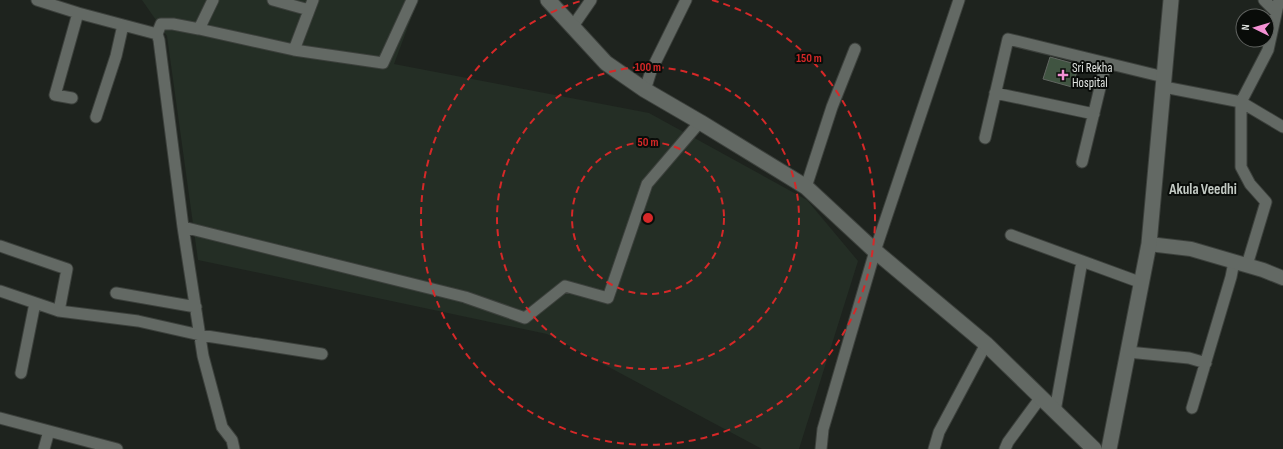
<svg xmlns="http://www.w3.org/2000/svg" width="1283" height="449" viewBox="0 0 1283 449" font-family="'Sofia Sans Condensed',sans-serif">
  <rect width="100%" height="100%" fill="#1e231e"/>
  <path fill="#242e25" d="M142 0H418L394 64 649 113 807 200 858 261 799 449H762L547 334 198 260 167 36Z"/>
  <path fill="#405441" stroke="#616661" d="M1050 57 1079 65 1072 87 1043 79Z"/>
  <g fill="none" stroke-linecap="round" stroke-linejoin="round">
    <defs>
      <path id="minor" d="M37 0 78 13 55 95 72 98
        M213 0 199 29 294 50 313 0
        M273 0 309 10
        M1264 0 1276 12
        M78 13 123 25 116 56 96 117
        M123 25 157 34 159 40 183 227 203 356 222 427 232 440 234 449
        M573 26 591 0
        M157 34 161 24H173L199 29
        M294 50 383 63 412 0
        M1164 87 1241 102 1283 127
        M645 90 651 71 686 0
        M995 93 1094 114
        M985 138 1008 39 1164 77
        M1082 162 1106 63
        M806 187 832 107 855 49
        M183 227 465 297 525 318 565 286 608 298 647 184 700 122
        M1011 235 1142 283
        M0 246 67 269 59 311 0 291
        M1247 265 1266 202 1250 184 1241 167V102L1268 50 1279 0
        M116 293 196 307
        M59 311 138 321 200 335 322 354
        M1128 352 1189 358 1206 363
        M21 373 35 303
        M1192 408 1231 277 1234 262
        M1055 411 1082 261
        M0 418 117 449
        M44 449 49 431
        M821 449 823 429 875 251 959 0
        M934 449 939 432 986 344
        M1005 449 1008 442 1041 397"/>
      <path id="tertiary" d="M1149 244 1191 249 1263 270 1283 278"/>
      <path id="secondary" d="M548 0 606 63 645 90 700 122 806 187 875 251 986 344 1094 449
        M1109 449 1149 244 1171 0"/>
    </defs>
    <use href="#minor" stroke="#3c403c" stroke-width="13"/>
    <use href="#tertiary" stroke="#3c403c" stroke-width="16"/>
    <use href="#secondary" stroke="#3c403c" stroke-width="17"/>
    <use href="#minor" stroke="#636964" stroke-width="11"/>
    <use href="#tertiary" stroke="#636964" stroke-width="14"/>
    <use href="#secondary" stroke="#636964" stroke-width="15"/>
  </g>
  <g fill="none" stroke="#d62828" stroke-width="2" stroke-dasharray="7 5">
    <circle cx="648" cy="218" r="76"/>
    <circle cx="648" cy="218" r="151"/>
    <path d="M712 0A227 227 0 1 1 584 0"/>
  </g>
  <path fill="#f491d4" stroke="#090c09" stroke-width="1.5" d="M1061 69h4v4h4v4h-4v4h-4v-4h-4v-4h4z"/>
  <g text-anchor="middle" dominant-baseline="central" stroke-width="4" stroke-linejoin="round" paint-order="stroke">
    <g font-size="13" fill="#e1e4e1" stroke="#090c09" text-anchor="start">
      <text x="1072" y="68">Sri Rekha<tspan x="1072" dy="15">Hospital</tspan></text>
    </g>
    <g font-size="15" font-weight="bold" fill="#c3cac4" stroke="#090c09">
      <text x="1203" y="189">Akula Veedhi</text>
    </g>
  </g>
  <circle cx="648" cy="218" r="6" fill="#d62828" stroke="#090c09" stroke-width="2"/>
  <g font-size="12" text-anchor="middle" font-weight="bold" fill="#d62828" stroke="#090c09" stroke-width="4" stroke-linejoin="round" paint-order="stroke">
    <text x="809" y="62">150 m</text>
    <text x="648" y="71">100 m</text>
    <text x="648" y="146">50 m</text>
  </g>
  <g transform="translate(1255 28) rotate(275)"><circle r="19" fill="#090c09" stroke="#5f625f"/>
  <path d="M0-3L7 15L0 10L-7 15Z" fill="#f491d4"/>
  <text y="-6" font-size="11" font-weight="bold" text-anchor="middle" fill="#e1e4e1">N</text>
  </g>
</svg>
